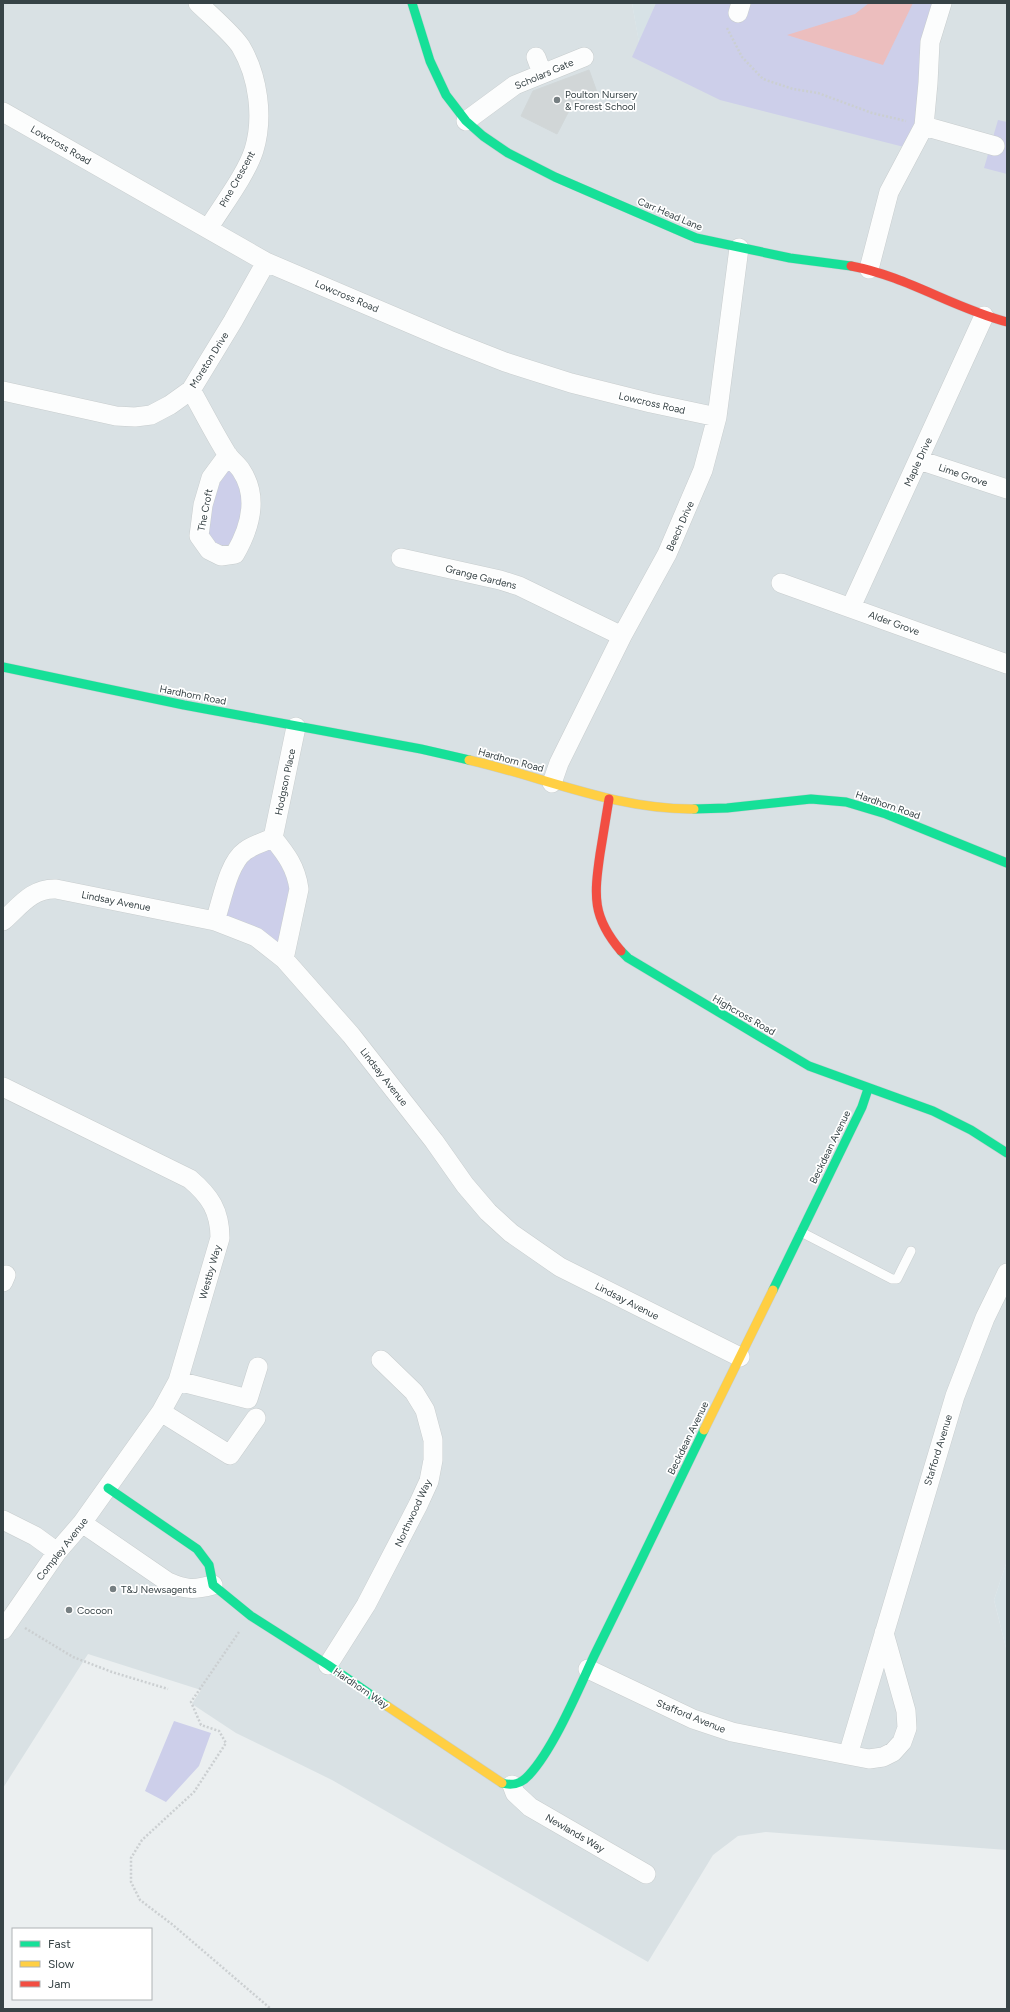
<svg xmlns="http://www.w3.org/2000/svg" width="1010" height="2012" viewBox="0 0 1010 2012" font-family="Figtree,sans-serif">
  <rect width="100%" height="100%" fill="#ebeff0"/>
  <path fill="#d9e1e4" d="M3 3H632L639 42 656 3H1007V1561L994 1600 1007 1652V1850L766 1832 738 1836 713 1855 648 1962 332 1780 236 1733 192 1704 201 1690 88 1654 3 1788Z"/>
  <path fill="#d7e2e6" d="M632 3H656L639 43 633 9Z
    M1007 1561V1652L994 1600Z"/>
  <path fill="#cdcfea" d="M656 3H730L736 20 743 21 751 3H936L917 124 904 147 720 100 632 57Z
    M998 120 1007 122V174L984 168Z
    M228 455 248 495 235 554 209 550 203 505Z
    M273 838 295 869 284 959 215 921 232 869Z
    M174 1721 211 1733 199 1766 166 1802 145 1791Z"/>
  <path fill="#ecbebe" d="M869 3H913L883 65 787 35 855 14Z"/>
  <path fill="#d1d6d7" stroke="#d1d7d8" d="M589 70 598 95 572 105 557 134 521 116 533 91Z"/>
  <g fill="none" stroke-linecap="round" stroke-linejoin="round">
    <defs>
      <path id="lane" d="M801 1232 892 1279H897L911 1251"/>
      <path id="street" d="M198 3C209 14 234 35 241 47 258 76 264 117 254 150 246 175 222 206 208 229
        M738 13 741 3
        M536 57 542 73
        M3 112 266 262 449 340 505 362 571 383 651 403 717 417
        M466 121 515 85 584 57
        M924 126 995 146
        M869 269 889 192 924 126 928 83 930 42 942 3
        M191 390C203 411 214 433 227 454 231 460 237 464 241 470 259 497 250 528 235 554L221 556 209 550 199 536 203 505 211 478 228 455
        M3 391 116 416 135 417 151 415 170 405 191 390 233 321 266 262
        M919 460 1007 489
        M401 558 500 580 519 586 622 636
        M781 583 1007 664
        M851 607 984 316
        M552 783 559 763 622 636 667 554 703 470 717 417 739 248
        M3 921C20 906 32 888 56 889L215 921 256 937 284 959 351 1035 434 1141 465 1185 488 1212 511 1233 560 1267 740 1357
        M215 921C222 901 228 863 245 851 253 845 264 842 273 838
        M284 959 299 889C296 867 286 854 273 838L296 727
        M3 1087 190 1179C210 1196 220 1211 220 1238L178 1381 161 1412 82 1523 57 1552 3 1630
        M3 1282 6 1275
        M178 1381 248 1399 258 1367
        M161 1412 230 1455 256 1418
        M3 1520 35 1536 57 1552
        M82 1523 168 1582C186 1590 194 1590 213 1585
        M328 1665 366 1605 418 1505 429 1481 433 1460V1440L425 1410 414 1392 381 1360
        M588 1669 693 1719 732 1732 848 1755 955 1396 985 1318 1007 1273
        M848 1755 869 1759 883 1757 893 1752 902 1742 907 1728 906 1711 884 1633
        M512 1785 515 1793 530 1807 646 1874"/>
      <path id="fast" d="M412 3 430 61 446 95 466 121 483 136 508 153 555 177 696 238 790 258 851 266
        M3 667 184 705 421 749 469 760
        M694 809 727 808 811 799 846 802 886 814 1007 863
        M621 951 628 958 809 1066 933 1111 971 1130 1007 1153
        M773 1290 862 1107 868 1089
        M108 1488 197 1549 209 1565 213 1585 251 1616 328 1665 387 1706
        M502 1783C513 1786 521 1784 529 1775 554 1748 578 1690 594 1656 631 1581 668 1505 704 1430"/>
      <path id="slow" d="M469 760C544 777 616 810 694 809
        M704 1430 773 1290
        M387 1706 502 1783"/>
      <path id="jam" d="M851 266C906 276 953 308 1007 322
        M609 799C606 817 603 836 600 854 594 896 592 917 621 951"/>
    </defs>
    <use href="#lane" stroke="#c8cdce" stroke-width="10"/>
    <use href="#street" stroke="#c8cdce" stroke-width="20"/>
    <use href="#fast" stroke="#c5ced1" stroke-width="10"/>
    <use href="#slow" stroke="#c5ced1" stroke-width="10"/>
    <use href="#jam" stroke="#c5ced1" stroke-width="10"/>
    <path stroke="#cbcfd1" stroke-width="2.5" stroke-dasharray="2 2" stroke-linecap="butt" d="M727 28 742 57 763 79 793 89 818 93 872 113 906 121
      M25 1628 73 1657 112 1672 168 1689
      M239 1632 191 1702 201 1725 219 1731 226 1743 194 1792 142 1840 131 1858V1882L140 1900 173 1925 271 2009"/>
    <use href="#lane" stroke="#fcfdfd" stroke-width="9"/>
    <use href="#street" stroke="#fcfdfd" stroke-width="19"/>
    <use href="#fast" stroke="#16e098" stroke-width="9"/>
    <use href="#slow" stroke="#ffcf43" stroke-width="9"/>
    <use href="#jam" stroke="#f24e42" stroke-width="9"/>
  </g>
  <g fill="#767f82" stroke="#fff" stroke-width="1.5">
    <circle cx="557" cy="100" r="4"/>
    <circle cx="113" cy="1589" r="4"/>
    <circle cx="69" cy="1610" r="4"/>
  </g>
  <g text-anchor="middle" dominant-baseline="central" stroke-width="3.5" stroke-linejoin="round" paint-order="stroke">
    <g font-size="10" fill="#374346" stroke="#fff">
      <text transform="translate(544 74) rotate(-23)">Scholars Gate</text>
      <text transform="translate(61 145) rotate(30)">Lowcross Road</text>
      <text transform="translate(237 179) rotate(-61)">Pine Crescent</text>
      <text transform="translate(670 214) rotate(23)">Carr Head Lane</text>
      <text transform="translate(347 296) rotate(23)">Lowcross Road</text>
      <text transform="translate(209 360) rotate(-58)">Moreton Drive</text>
      <text transform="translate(652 403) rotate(13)">Lowcross Road</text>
      <text transform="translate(918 462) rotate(-65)">Maple Drive</text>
      <text transform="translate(963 475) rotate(19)">Lime Grove</text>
      <text transform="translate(205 510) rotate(-79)">The Croft</text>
      <text transform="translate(680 526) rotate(-66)">Beech Drive</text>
      <text transform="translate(481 577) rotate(14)">Grange Gardens</text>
      <text transform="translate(894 623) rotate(20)">Alder Grove</text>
      <text transform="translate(193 695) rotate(11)">Hardhorn Road</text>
      <text transform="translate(511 760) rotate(15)">Hardhorn Road</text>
      <text transform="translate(285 782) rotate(-78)">Hodgson Place</text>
      <text transform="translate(888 805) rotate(19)">Hardhorn Road</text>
      <text transform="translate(116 901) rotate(11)">Lindsay Avenue</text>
      <text transform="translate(744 1015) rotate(30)">Highcross Road</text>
      <text transform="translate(384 1077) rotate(52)">Lindsay Avenue</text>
      <text transform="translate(830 1147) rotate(-64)">Beckdean Avenue</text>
      <text transform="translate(210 1272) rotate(-74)">Westby Way</text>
      <text transform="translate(627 1301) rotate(27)">Lindsay Avenue</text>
      <text transform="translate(688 1438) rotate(-64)">Beckdean Avenue</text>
      <text transform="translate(938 1450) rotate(-73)">Stafford Avenue</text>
      <text transform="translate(413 1513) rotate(-65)">Northwood Way</text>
      <text transform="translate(62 1549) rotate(-52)">Compley Avenue</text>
      <text transform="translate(361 1688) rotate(34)">Hardhorn Way</text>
      <text transform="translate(691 1716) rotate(22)">Stafford Avenue</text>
      <text transform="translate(575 1833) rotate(30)">Newlands Way</text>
    </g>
    <g font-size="10" fill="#374346" stroke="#fff" text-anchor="start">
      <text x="565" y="94">Poulton Nursery<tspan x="565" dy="12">&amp; Forest School</tspan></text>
      <text x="121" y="1589">T&amp;J Newsagents</text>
      <text x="77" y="1610">Cocoon</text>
    </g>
  </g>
  <rect width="1010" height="2012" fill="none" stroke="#374346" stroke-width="8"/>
  <rect x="12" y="1928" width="140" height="72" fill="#ffffff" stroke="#afb4b5"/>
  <rect x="20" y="1941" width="20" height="6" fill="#16e098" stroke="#afb4b5"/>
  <text x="48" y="1948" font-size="12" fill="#374346">Fast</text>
  <rect x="20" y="1961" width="20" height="6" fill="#ffcf43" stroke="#afb4b5"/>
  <text x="48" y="1968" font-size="12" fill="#374346">Slow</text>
  <rect x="20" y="1981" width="20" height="6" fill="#f24e42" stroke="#afb4b5"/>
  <text x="48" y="1988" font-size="12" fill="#374346">Jam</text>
</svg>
